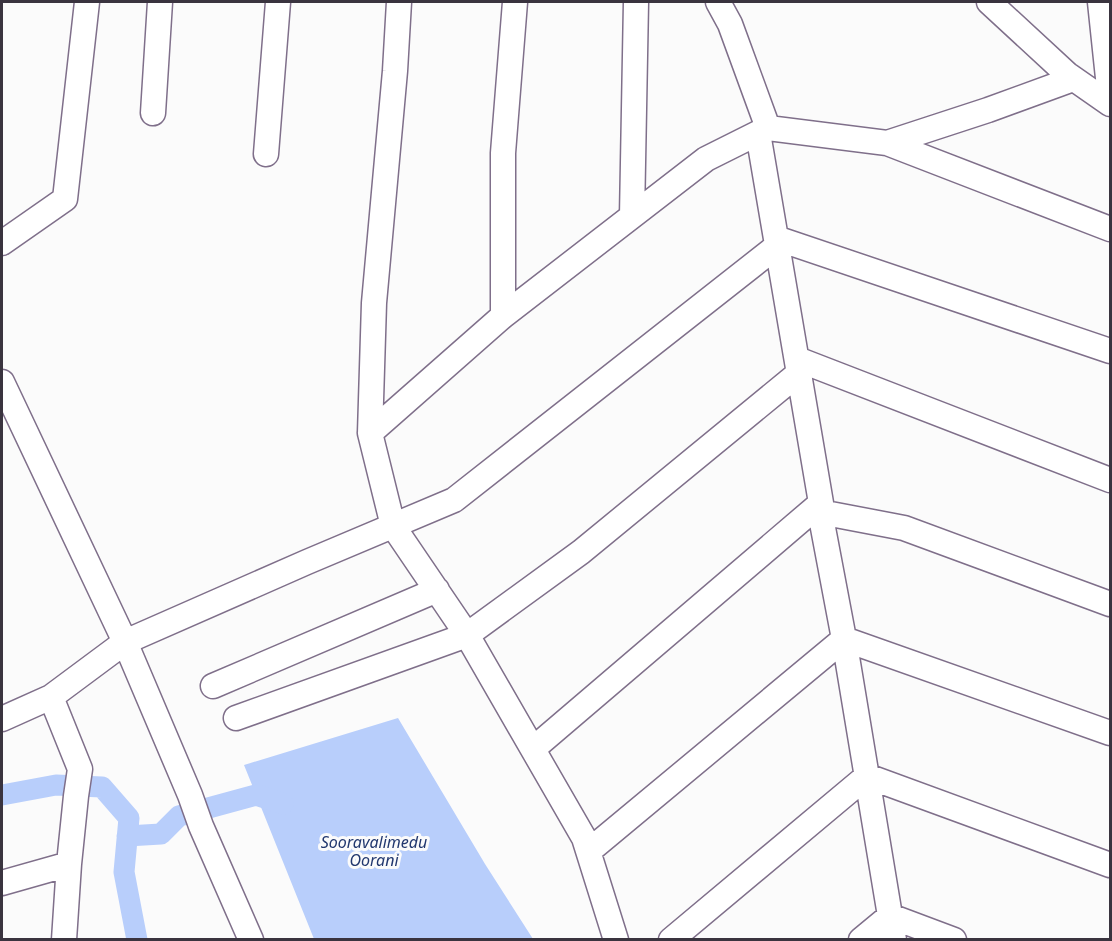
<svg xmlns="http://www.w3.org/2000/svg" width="1112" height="941" viewBox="0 0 1112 941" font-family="'Noto Sans',sans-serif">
  <rect width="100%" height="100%" fill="#fbfbfb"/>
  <path fill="#b8cefb" d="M398 718 485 864 533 939H314L244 765Z"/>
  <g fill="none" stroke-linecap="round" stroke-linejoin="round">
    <path stroke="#b8cefb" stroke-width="21" d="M2 795 56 785 102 787 129 818 124 872 137 940
      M127 836 161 834 179 816 256 795 283 804"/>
    <defs>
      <path id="minor" d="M989 2 1067 74 1110 104
        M1100 2 1110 97
        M153 113 160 2
        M768 128 887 143 988 110 1073 79
        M758 133 821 503 820 512 844 639 894 940
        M887 143 1110 229
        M266 154 278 2
        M632 216 636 2
        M776 238 1110 351
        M2 243 65 199 87 2
        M503 316V153L515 2
        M797 359 1110 480
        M2 382 125 642 190 795 201 826 251 940
        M370 433 374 303 395 71 399 2
        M820 512 904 528 1110 604
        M213 686 437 590
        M236 718 467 635 581 552 799 373
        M2 719 51 697 125 642 307 562 454 500 777 246
        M533 749 821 503
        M589 851 844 639 1110 733
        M2 883 69 864 76 796 80 769 51 697
        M64 940 69 864
        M616 940 584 838 467 635 393 526 370 433 503 316 706 159 768 128 730 24 718 2
        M671 940 867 776 1110 865
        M861 940 890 916 954 940"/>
    </defs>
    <use href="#minor" stroke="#7f6f8a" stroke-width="27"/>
    <use href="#minor" stroke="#fff" stroke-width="24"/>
  </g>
  <g text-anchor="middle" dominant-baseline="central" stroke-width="6" stroke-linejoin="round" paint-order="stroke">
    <g font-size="16" font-style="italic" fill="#22386f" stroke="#fbfbfb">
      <text x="374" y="842">Sooravalimedu<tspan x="374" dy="18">Oorani</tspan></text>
    </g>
  </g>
  <rect width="1112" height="941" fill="none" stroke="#3a343f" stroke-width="6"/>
</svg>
